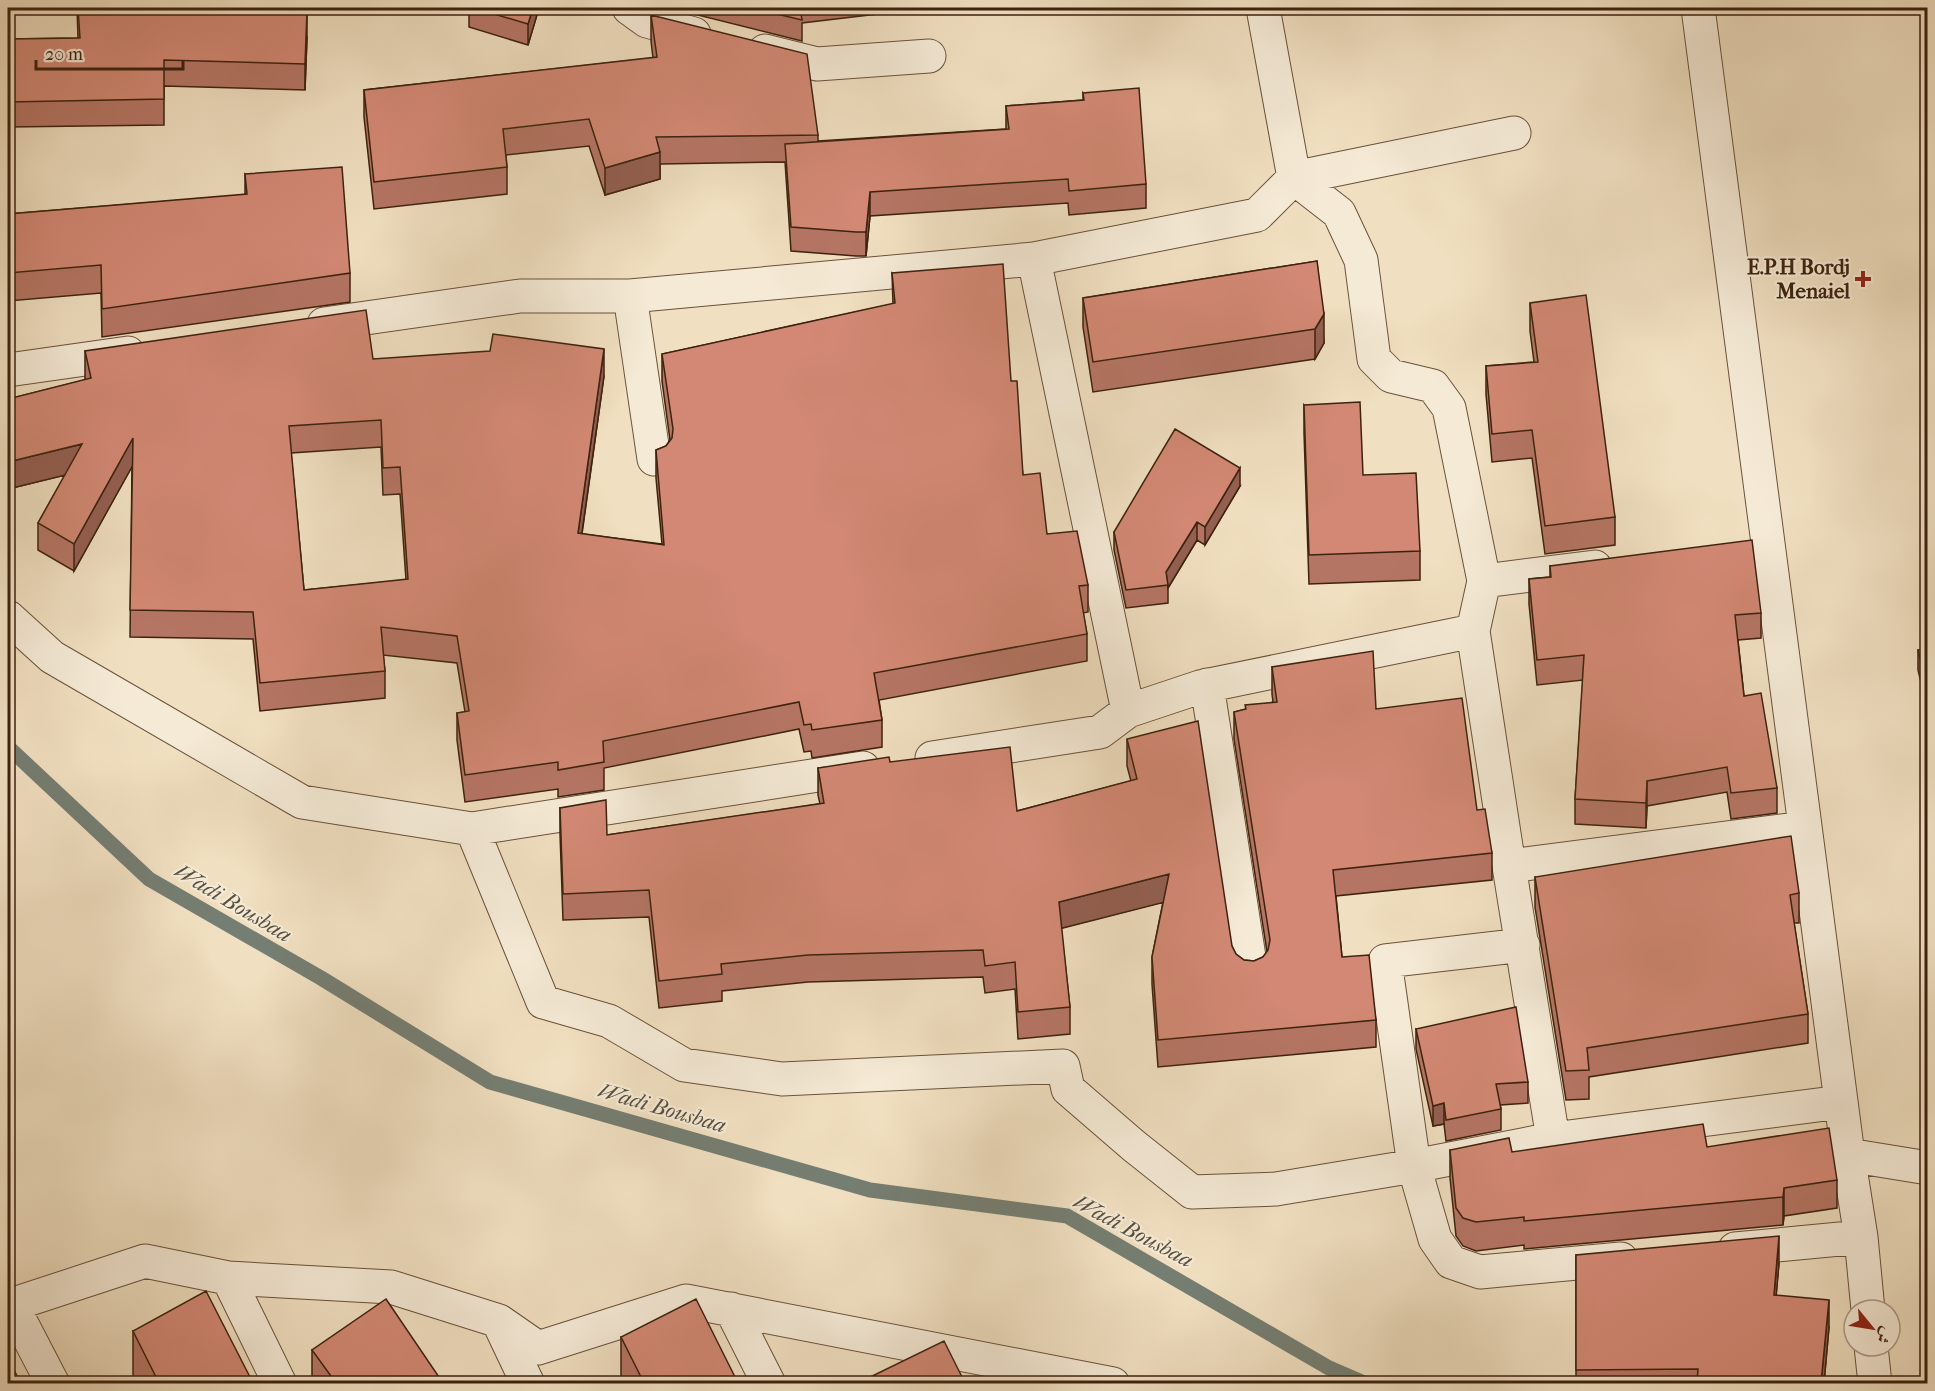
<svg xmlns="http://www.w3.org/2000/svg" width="1935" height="1391" viewBox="0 0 1935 1391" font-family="'IM FELL French Canon',Amiri,serif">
  <rect width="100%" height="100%" fill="#f0dfc0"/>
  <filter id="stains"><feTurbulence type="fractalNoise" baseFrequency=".00333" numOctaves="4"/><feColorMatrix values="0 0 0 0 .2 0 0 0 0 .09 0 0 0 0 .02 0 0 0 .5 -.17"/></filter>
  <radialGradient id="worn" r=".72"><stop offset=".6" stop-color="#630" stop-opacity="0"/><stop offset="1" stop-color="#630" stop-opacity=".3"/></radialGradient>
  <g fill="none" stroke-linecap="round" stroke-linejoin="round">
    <path stroke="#757e72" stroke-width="15" d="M8 747 149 879 321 978 490 1082 870 1190 1067 1216 1329 1368 1366 1384"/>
    <defs>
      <path id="minor" d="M629 8 647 21 694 34
        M1698 8 1848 1155 1928 1168
        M765 51 817 64 929 56
        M1514 133 1294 178 1339 213 1361 260 1374 359 1391 376 1433 386 1449 408 1484 581 1473 631 1509 866 1805 828
        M1034 259 1257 215 1294 178 1263 8
        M630 296 654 459
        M324 324 520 296H630L1034 259 1128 711
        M8 370 128 353
        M1484 581 1595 567
        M8 617 52 657 302 802 472 829 863 768
        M1207 685 1251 970
        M932 758 1100 732 1128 711 1200 687 1473 631
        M472 829 543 1002 609 1021 684 1065 782 1079 1063 1066 1068 1089 1134 1146 1192 1192 1276 1189 1414 1166 1553 1139
        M1509 866 1553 1139 1841 1102
        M1523 945 1385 961 1414 1166 1435 1239 1451 1262 1480 1272 1621 1259
        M1848 1155 1861 1237 1868 1310
        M1735 1249 1861 1237
        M228 1278 280 1384
        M12 1305 53 1384
        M8 1306 145 1261 228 1278 391 1287 499 1321 538 1348 686 1301 1113 1384
        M731 1309 769 1384
        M499 1323 528 1384
        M1871 1346 1875 1384"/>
    </defs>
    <use href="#minor" stroke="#6a513a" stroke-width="35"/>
    <use href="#minor" stroke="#f5ead6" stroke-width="33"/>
  </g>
  <path fill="#b57564" stroke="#3d220e" stroke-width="1.5" fill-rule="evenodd" d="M77 8H190L307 37 305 90 164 86V125L8 127V39L78 38Z
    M469 8H539L528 45 469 27Z
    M670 8H929L802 23V41Z
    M651 15 818 135V141L1006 129V106L1083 100V93L1146 184V208L1069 215 1068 203 870 216 866 256H856L791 251 785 162 660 164V179L605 195 589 146 506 155 507 167V194L374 209 364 117V90L653 58 651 41Z
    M245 174 350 273V302L102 337 101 293 8 301V214L245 195Z
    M1317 261 1324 343 1315 359 1093 392 1083 327V298Z
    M892 273 1011 381 1023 475 1047 534 1088 585V612L1083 613 1087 634V661L879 700 882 720V747L812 758 811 751 804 752 799 729 604 768V790L558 797V789L465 802 457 740V713L465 712 457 663 383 655 385 671V698L260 711 253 639 130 637 132 466 74 571 38 550V523L65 475 8 489V399L85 380V351L373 359 604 376 582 534 662 544 656 478V450L666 446 670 440 662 381V354L893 304ZM381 447 383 495 400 494 406 580 304 590 291 453Z
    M1530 303 1615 517V545L1545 554 1532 458 1492 462 1486 394V366L1534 362 1530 331Z
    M1304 405 1420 551V580L1309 584 1304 433Z
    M1240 486 1205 545 1197 540 1168 588V603L1126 608 1114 550V532Z
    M1550 566 1761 613V638L1738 640 1744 696 1777 788V813L1731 819 1727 792 1647 806 1646 828 1575 824V799L1583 680 1537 685 1529 604V579L1550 577Z
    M1928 648V712L1918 670V650Z
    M1272 667 1376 709 1477 810 1492 853V880L1336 896 1342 957 1376 1020V1047L1158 1067 1152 984V957L1163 902 1061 928 1070 1007V1034L1018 1039 1015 989 985 993 983 977 808 982 722 991V1001L659 1008 649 917 563 920 560 834V808L607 835 820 804 818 795V768L890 762 1017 811 1131 781 1127 766V739L1236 954 1244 960 1254 961 1263 957 1267 952 1234 739V712L1273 702 1272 694Z
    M1535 877 1799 893V923H1794L1808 1014V1043L1589 1077V1099L1566 1100 1535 907Z
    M1416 1029 1528 1082V1103L1500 1105 1501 1109V1130L1446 1141 1444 1124 1433 1126 1416 1049Z
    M1707 1147 1837 1180V1208L1784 1216 1783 1225 1524 1249V1245L1476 1251 1463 1246 1456 1236 1450 1178V1150L1512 1152Z
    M1576 1255 1779 1263 1776 1295 1829 1327 1824 1383H1576Z
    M133 1331 253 1383H135L133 1380Z
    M621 1337 738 1383H621Z
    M312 1350 443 1383H316L312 1378Z"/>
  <path fill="#935f51" stroke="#3d220e" stroke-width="1.5" d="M533 8H539L528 45V24Z
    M307 11V37L305 90V64Z
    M660 152V179L605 195V168Z
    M870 192V216L866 256V232Z
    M1324 314V343L1315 359V329Z
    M604 349V376L578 560V533Z
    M133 438V465L74 571V544Z
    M82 444V471L8 489V462Z
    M1240 468V486L1205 545V527Z
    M1197 522V540L1168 588 1166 572Z
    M1647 781V806L1646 828V803Z
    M1169 874V901L1059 929V902Z
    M1444 1103V1124L1433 1126V1106Z
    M1784 1188V1216L1783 1225V1197Z
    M1779 1236V1263L1774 1322V1295Z
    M1829 1300V1327L1824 1383H1821Z"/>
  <path fill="#d28874" stroke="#3d220e" stroke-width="1.5" fill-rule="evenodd" d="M78 8H190L307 11 305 64 164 60V99L8 102V39L80 38Z
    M474 8H533L528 24Z
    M752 8H800L802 20Z
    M651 15 807 54 818 135 656 137 660 152 605 168 589 119 503 129 507 167 374 182 364 90 657 57Z
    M1139 88 1146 184 1069 191 1068 179 870 192 866 232H856L791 227 785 144 1009 129 1006 106 1084 100 1083 93Z
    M342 167 350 273 102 309 101 265 8 273V214L247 194 245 174Z
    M1317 261 1324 314 1315 329 1093 362 1083 298Z
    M1003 264 1011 381H1017L1023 475 1040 473 1047 534 1077 531 1088 585 1079 586 1087 634 874 673 882 720 812 730 811 724 804 725 799 702 603 741 604 762 558 770V762L465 775 457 713 469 711 457 636 381 627 385 671 260 683 253 612 130 610 133 438 74 544 38 523 82 444 8 462V399L91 378 85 351 366 310 373 359 490 351 493 334 604 349 578 533 664 545 656 450 666 446 672 438 673 429 662 354 895 303 892 273ZM381 420 383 468 400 467 408 579 304 590 289 426Z
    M1586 295 1615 517 1545 526 1532 430 1492 434 1486 366 1538 362 1530 303Z
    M1360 402 1363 475 1416 473 1420 551 1309 555 1304 405Z
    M1175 429 1240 468 1205 527 1197 522 1166 572 1168 585 1126 590 1114 532Z
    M1752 540 1761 613 1735 615 1744 696 1761 693 1777 788 1731 793 1727 767 1647 781 1646 803 1575 799 1584 655 1537 660 1529 579 1551 577 1550 566Z
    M1928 648V691L1918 650Z
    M1373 651 1376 709 1462 698 1477 810 1485 809 1492 853 1333 870 1342 957 1369 955 1376 1020 1158 1040 1152 957 1169 874 1059 902 1070 1007 1018 1012 1015 962 985 966 983 950 808 955 721 964 722 974 659 981 649 890 563 894 560 808 606 800 607 835 824 803 818 768 889 757 890 762 1010 747 1017 811 1137 779 1127 739 1198 721 1232 946 1236 954 1244 960 1254 961 1263 957 1268 950 1270 940 1234 712 1246 709 1245 705 1277 702 1272 667Z
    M1791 836 1799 893 1790 895 1808 1014 1587 1048 1589 1070 1566 1071 1535 877Z
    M1516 1007 1528 1082 1496 1084 1501 1109 1446 1120 1444 1103 1433 1106 1416 1029Z
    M1703 1124 1707 1147 1829 1128 1837 1180 1784 1188 1783 1197 1524 1221V1217L1476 1222 1463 1218 1456 1208 1450 1150 1509 1138 1512 1152Z
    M1779 1236 1774 1295 1829 1300 1821 1383H1697L1698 1369 1576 1370V1255Z
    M206 1291 253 1383H159L133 1331Z
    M386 1299 443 1383H336L312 1350Z
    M696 1299 738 1383H644L621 1337Z
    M944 1341 965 1383H858Z
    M8 1359 21 1383H8Z"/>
  <path fill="#8f2418" stroke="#f5ead6" stroke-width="2" d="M1860 270h6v6h6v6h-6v6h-6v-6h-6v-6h6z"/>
  <g text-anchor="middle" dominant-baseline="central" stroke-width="4.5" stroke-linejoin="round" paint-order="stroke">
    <g font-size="21" font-weight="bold" fill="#3d220e" stroke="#f5ead6" text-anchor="end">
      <text x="1850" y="267">E.P.H Bordj<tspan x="1850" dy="24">Menaiel</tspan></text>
    </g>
    <g font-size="22" font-style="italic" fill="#595040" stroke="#f5ead6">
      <text transform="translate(233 903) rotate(31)">Wadi Bousbaa</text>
      <text transform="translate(662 1108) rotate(16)">Wadi Bousbaa</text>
      <text transform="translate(1133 1231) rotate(28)">Wadi Bousbaa</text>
    </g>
  </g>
  <rect width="1935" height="1391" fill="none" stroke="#f0dfc0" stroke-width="30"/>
  <rect x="9" y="9" width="1917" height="1373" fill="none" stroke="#3d220e" stroke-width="3"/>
  <rect x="15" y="15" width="1905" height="1361" fill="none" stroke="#3d220e" stroke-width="1.5"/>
  <g transform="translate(1872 1328) rotate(120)"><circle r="28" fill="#f5ead6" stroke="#ab9a86" stroke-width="1.5"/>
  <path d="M0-4.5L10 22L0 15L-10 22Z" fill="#8f2418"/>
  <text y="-9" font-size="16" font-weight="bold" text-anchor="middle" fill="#3d220e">ش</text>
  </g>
  <path d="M36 60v9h147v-9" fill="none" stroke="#3d220e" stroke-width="3"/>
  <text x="45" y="60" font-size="18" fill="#3d220e" stroke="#f5ead6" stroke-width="4.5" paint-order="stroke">20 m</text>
  <rect width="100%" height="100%" filter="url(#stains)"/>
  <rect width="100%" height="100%" fill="url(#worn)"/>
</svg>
